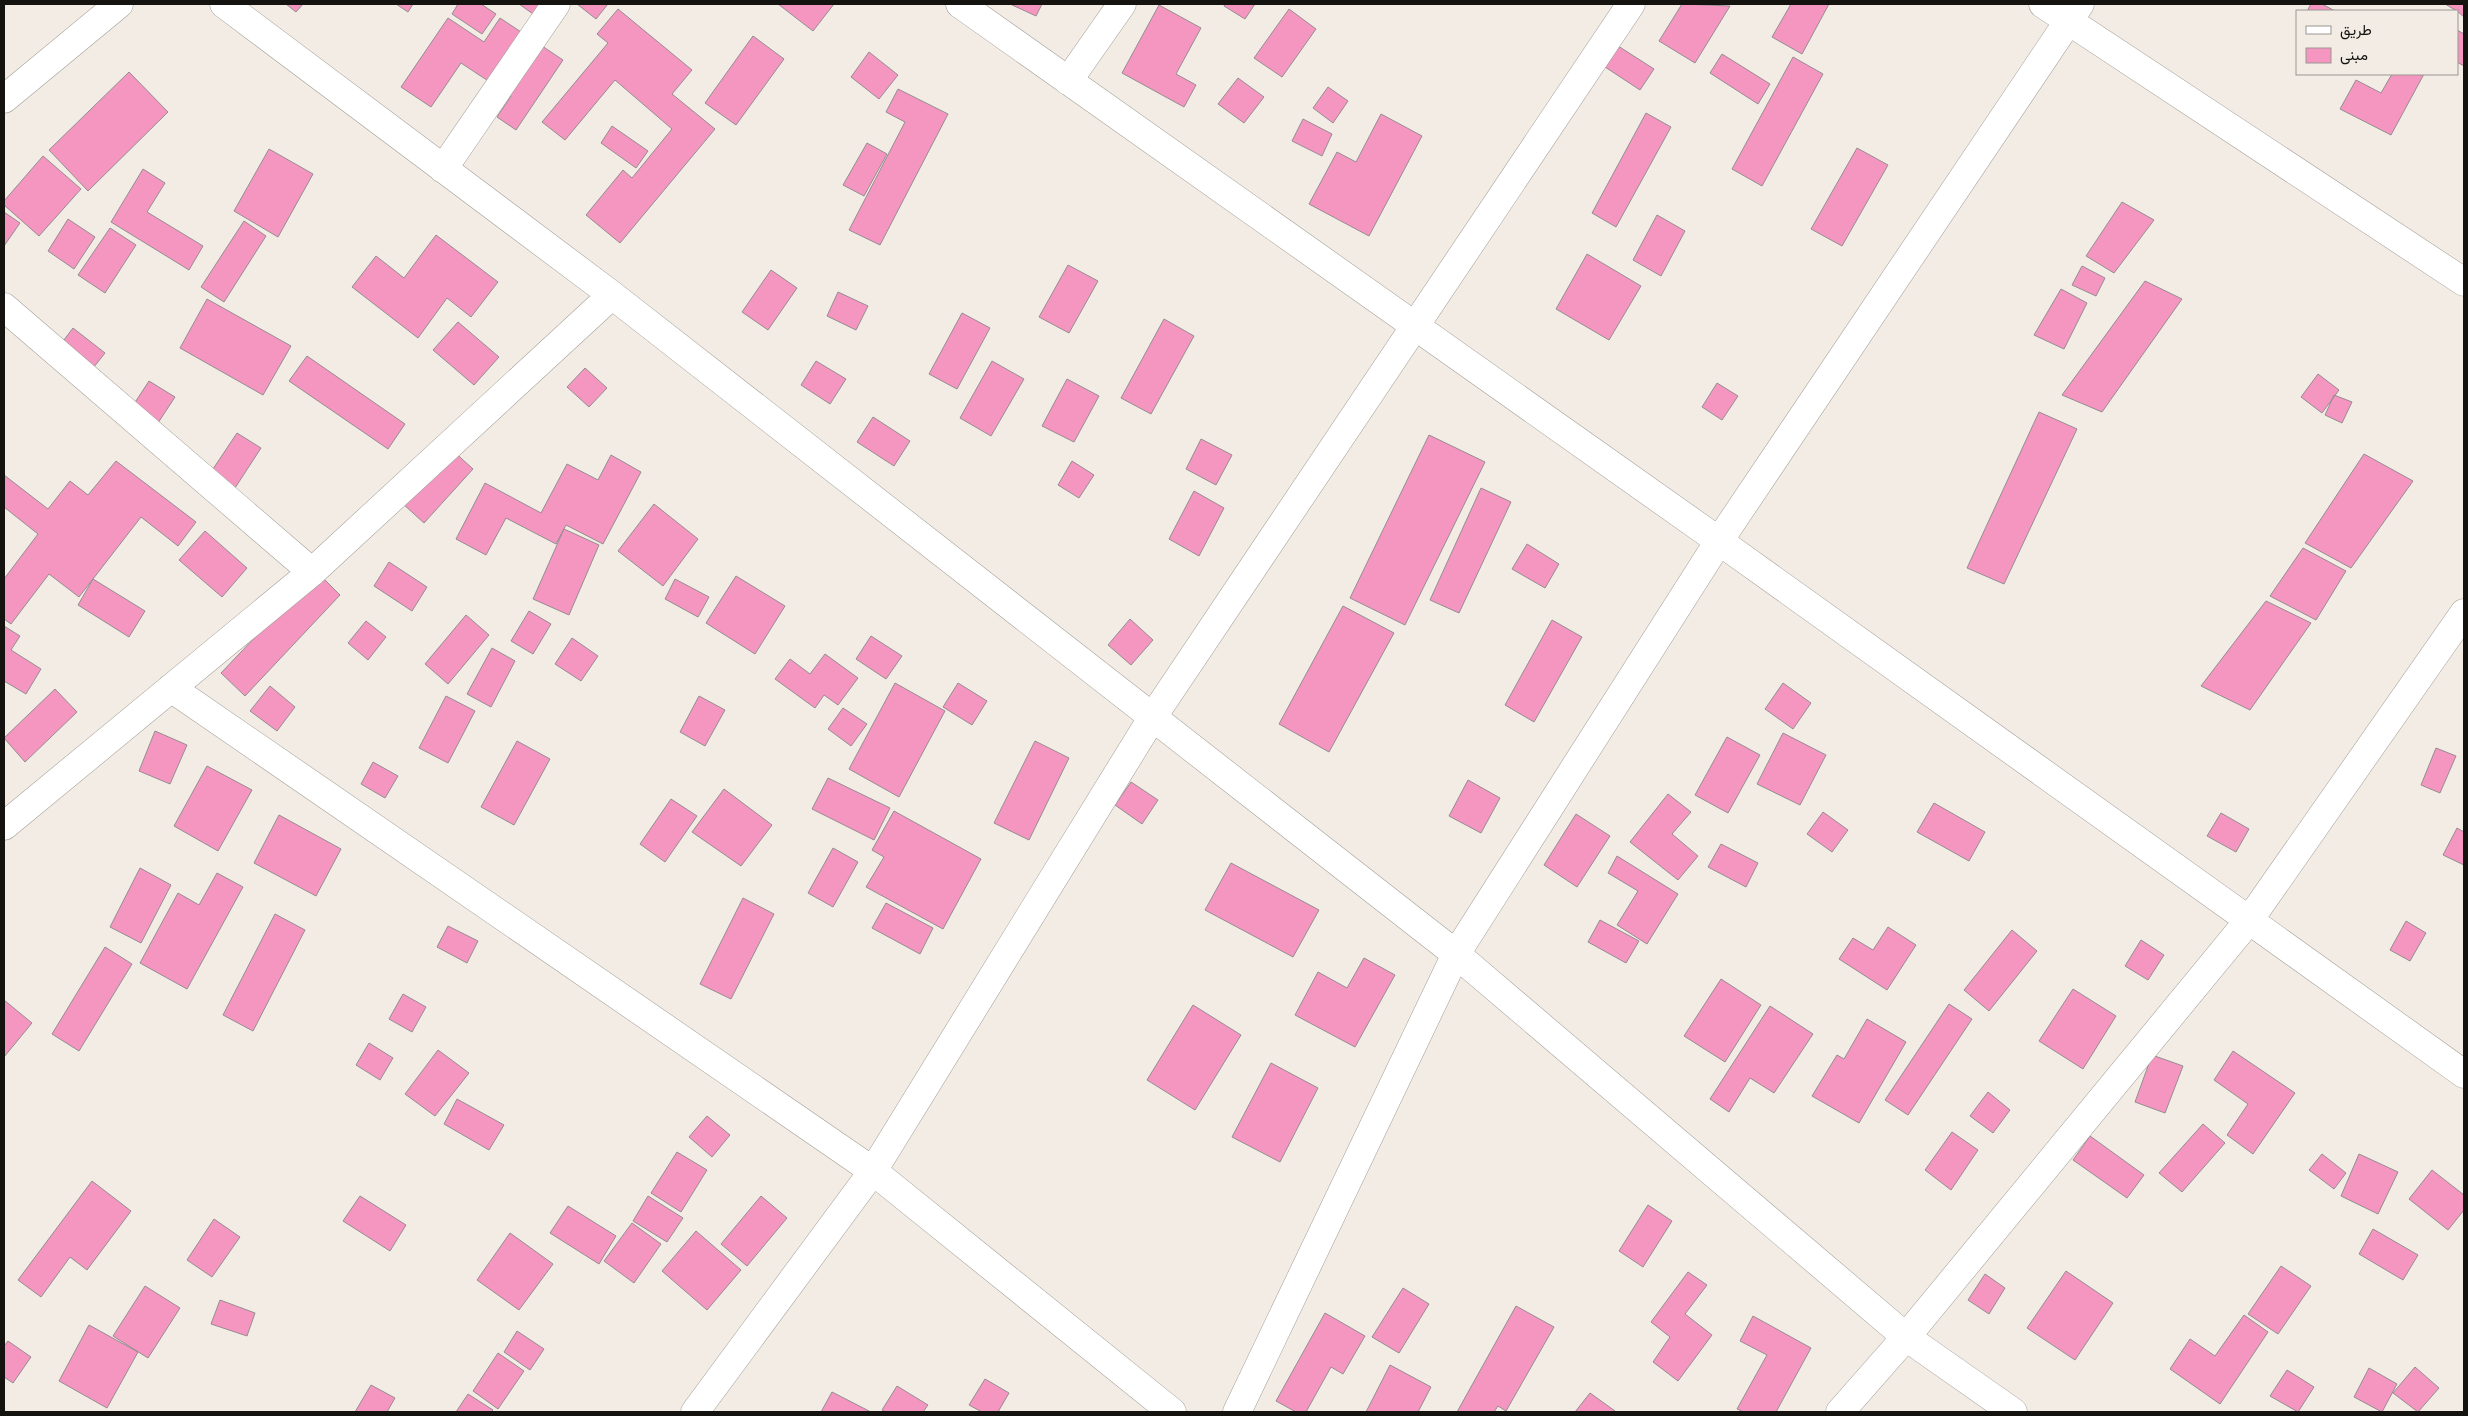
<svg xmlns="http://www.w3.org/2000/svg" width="2468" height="1416" viewBox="0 0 2468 1416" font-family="'Titillium Web',Vazirmatn,sans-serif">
  <rect width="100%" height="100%" fill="#f2ece5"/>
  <path fill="#f596c1" stroke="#958c90" d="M286 4H303L296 12Z
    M396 4H413L408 12Z
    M458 4H481L496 14 482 34 452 14Z
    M519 4H566L550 26Z
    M577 4H608L596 19Z
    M778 4H834L813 31Z
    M1010 4H1042L1036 16Z
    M1225 4H1255L1245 19 1224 6Z
    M1682 4 1730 6 1695 63 1659 41Z
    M1791 4H1829L1802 54 1772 37Z
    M2311 4H2322L2335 11H2307Z
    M2445 4H2464V17L2457 11Z
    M1159 5 1201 28 1176 74 1196 85 1184 107 1122 73Z
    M618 9 692 70 672 94 715 129 620 243 586 215 623 170 632 178 672 129 615 80 565 140 542 122 608 43 597 34Z
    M1289 9 1316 29 1282 77 1254 58Z
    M448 18 484 42 500 18 563 60 516 130 497 117 511 96 461 63 431 107 401 87Z
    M2457 30 2464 34V66L2457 62Z
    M753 36 784 59 736 125 705 103Z
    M1615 44 1654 69 1640 90 1602 65Z
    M869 52 898 75 879 99 851 77Z
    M1722 54 1770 84 1758 104 1710 73Z
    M1793 57 1823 74 1762 186 1732 169Z
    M129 72 168 112 88 191 49 150Z
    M2392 74H2424L2391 135 2340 109 2356 80 2381 93Z
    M1238 78 1264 97 1244 123 1218 104Z
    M1328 87 1348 101 1333 123 1313 108Z
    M898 89 948 114 880 245 849 230 905 122 886 112Z
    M1646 113 1671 127 1616 227 1592 213Z
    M1381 114 1422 136 1369 236 1309 204 1337 152 1356 162Z
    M1303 119 1332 134 1322 156 1292 141Z
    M612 126 648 151 636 168 601 143Z
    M867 143 887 154 864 196 843 185Z
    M1857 148 1888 165 1842 246 1811 229Z
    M269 149 313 174 278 237 234 211Z
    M43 156 81 189 39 236 4 205V201Z
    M143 169 165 183 147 212 203 246 189 270 111 222Z
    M2122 202 2154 220 2114 273 2086 256Z
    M4 212 20 223 4 246Z
    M1657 215 1685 231 1661 276 1633 260Z
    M68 219 95 237 74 269 48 251Z
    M244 221 266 236 224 302 201 287Z
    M110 228 136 245 105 293 78 275Z
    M436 235 498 282 471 317 447 298 418 338 352 287 376 256 404 278Z
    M1587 254 1641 286 1609 340 1556 309Z
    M1068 265 1098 281 1069 333 1039 317Z
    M2082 266 2105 278 2096 296 2072 285Z
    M771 270 797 288 768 330 742 312Z
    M2145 281 2182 299 2102 412 2062 395Z
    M2061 289 2087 303 2064 349 2034 335Z
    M838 292 868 306 856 330 827 316Z
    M207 299 291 346 263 395 180 348Z
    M962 313 990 328 957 389 929 374Z
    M1164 319 1194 336 1151 414 1121 398Z
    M458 322 499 357 474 385 433 350Z
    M73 328 105 353 86 377 54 353Z
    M307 356 405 424 388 449 289 381Z
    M816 361 846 379 830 404 801 385Z
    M992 361 1024 379 991 436 960 418Z
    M585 368 607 388 589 407 567 387Z
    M2318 374 2339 390 2322 413 2301 397Z
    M1067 379 1099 396 1074 442 1042 426Z
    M149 381 175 397 156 426 130 410Z
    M1717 383 1738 396 1722 420 1702 407Z
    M2334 395 2352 402 2342 423 2325 415Z
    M2039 412 2077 429 2004 584 1967 568Z
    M873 417 910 441 894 466 857 442Z
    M237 433 261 448 235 488 211 472Z
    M1429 435 1485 462 1405 625 1350 598Z
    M1201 439 1232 455 1216 485 1186 469Z
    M451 449 473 469 424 523 402 503Z
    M2364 454 2413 481 2351 568 2305 543Z
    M611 455 641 472 603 544 566 525 556 544 506 518 486 555 456 539 485 483 541 513 567 464 598 480Z
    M116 461 196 522 178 546 141 517 79 597 49 574 11 624 4 619V579L38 534 4 507V475L48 509 70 481 88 495Z
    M1072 461 1094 475 1079 498 1058 485Z
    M1481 488 1511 502 1459 613 1430 600Z
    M1194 491 1224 508 1199 556 1169 539Z
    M654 504 698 539 663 586 618 551Z
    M564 529 599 545 569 615 533 599Z
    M205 531 247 568 222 597 179 560Z
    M1527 544 1559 564 1545 588 1512 569Z
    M2303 548 2346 571 2316 620 2270 596Z
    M389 562 427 587 412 611 374 586Z
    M317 572 340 595 245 696 221 673Z
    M736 576 785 606 755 654 706 623Z
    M93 579 145 611 129 637 78 605Z
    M675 579 709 597 698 617 665 599Z
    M2266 601 2311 623 2250 710 2201 686Z
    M1343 606 1394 633 1329 752 1279 724Z
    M529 611 551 624 533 654 511 641Z
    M466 615 489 635 448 684 425 664Z
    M1130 619 1153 640 1131 665 1108 645Z
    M1552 620 1582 637 1534 722 1505 705Z
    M366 621 386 637 368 660 348 643Z
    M4 626 20 636 11 650 41 669 26 694 4 681Z
    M871 636 902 656 886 679 856 659Z
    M572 638 598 656 581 681 555 664Z
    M492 648 515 661 491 707 467 694Z
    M825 654 858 678 838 705 824 695 815 708 775 679 790 659 810 674Z
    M895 683 945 711 899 797 849 769Z
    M958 683 987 701 972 725 943 707Z
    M1783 683 1811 703 1793 729 1765 709Z
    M270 686 295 707 277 731 250 711Z
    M55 689 77 712 25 762 4 738Z
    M446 696 475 711 448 763 419 748Z
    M699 696 725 710 705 746 680 732Z
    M843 708 867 724 851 746 828 729Z
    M155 731 187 745 170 784 139 771Z
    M1783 733 1826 755 1800 805 1757 784Z
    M1727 737 1760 755 1728 813 1695 795Z
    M517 741 550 759 514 825 481 807Z
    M1035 741 1069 758 1029 840 994 823Z
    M2436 748 2456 756 2440 793 2421 785Z
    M373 762 398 776 385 798 361 784Z
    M207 766 252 790 218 851 174 826Z
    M828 778 890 808 874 840 812 809Z
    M1468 780 1500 798 1481 833 1449 816Z
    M1131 782 1158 800 1142 824 1115 805Z
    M724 789 772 825 741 866 692 832Z
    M1668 794 1691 812 1672 834 1698 856 1678 880 1630 842Z
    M671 799 697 816 665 862 640 844Z
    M1934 803 1985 832 1969 861 1917 832Z
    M894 811 981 859 943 929 866 887 884 857 872 850Z
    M1823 812 1848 830 1832 852 1807 834Z
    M2221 813 2249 829 2236 852 2207 836Z
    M1576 814 1610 836 1577 887 1544 865Z
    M279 815 341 849 316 896 254 863Z
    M2457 828 2464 832V865L2443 855Z
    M1721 844 1758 863 1746 887 1708 867Z
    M833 848 858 862 833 907 808 893Z
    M1617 856 1678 894 1647 944 1617 925 1638 891 1608 873Z
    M1231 863 1319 910 1293 957 1205 910Z
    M140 868 171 885 141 943 110 927Z
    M217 873 243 887 187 989 140 963 178 893 199 905Z
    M743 898 774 914 731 999 700 984Z
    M886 903 933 928 920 954 872 928Z
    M275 914 305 930 253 1031 223 1015Z
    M1600 920 1639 941 1626 963 1588 942Z
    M2406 921 2426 933 2410 961 2390 950Z
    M448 926 478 941 467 963 437 947Z
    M1888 927 1916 945 1887 990 1839 959 1853 938 1873 950Z
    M2012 930 2037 951 1989 1011 1964 990Z
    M2141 940 2164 955 2148 980 2125 966Z
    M105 947 132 964 79 1051 52 1034Z
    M1364 958 1395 975 1355 1047 1295 1015 1318 972 1347 988Z
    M1721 979 1761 1005 1725 1062 1684 1036Z
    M2073 989 2116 1016 2083 1069 2039 1041Z
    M403 994 426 1007 412 1032 389 1019Z
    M4 1000 32 1023 4 1057Z
    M1949 1004 1972 1019 1908 1115 1885 1100Z
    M1193 1005 1241 1035 1195 1110 1147 1080Z
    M1770 1006 1813 1034 1774 1093 1750 1078 1729 1112 1710 1099Z
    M1867 1019 1906 1042 1859 1123 1812 1096 1837 1055 1844 1059Z
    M369 1043 393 1058 380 1080 356 1065Z
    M438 1050 469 1073 435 1116 405 1094Z
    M2233 1051 2295 1093 2253 1154 2227 1135 2248 1104 2214 1080Z
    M2152 1055 2183 1066 2165 1113 2135 1102Z
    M1271 1063 1318 1088 1280 1162 1232 1137Z
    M1988 1092 2010 1110 1993 1133 1970 1116Z
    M457 1099 504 1125 489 1150 444 1124Z
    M707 1116 730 1135 712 1157 689 1137Z
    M2203 1124 2225 1143 2182 1192 2159 1173Z
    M1952 1132 1978 1150 1951 1190 1925 1170Z
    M2090 1136 2144 1175 2127 1198 2073 1160Z
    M677 1152 707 1170 681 1212 651 1193Z
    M2322 1154 2346 1173 2334 1189 2309 1170Z
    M2359 1154 2398 1172 2378 1214 2341 1196Z
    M2432 1170 2464 1195V1210L2448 1230 2409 1199Z
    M92 1181 131 1211 87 1270 70 1257 41 1297 18 1280Z
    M360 1196 406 1225 390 1251 343 1221Z
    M648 1196 683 1218 667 1242 633 1221Z
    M761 1196 787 1218 747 1266 721 1244Z
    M1648 1205 1672 1221 1643 1267 1619 1251Z
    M568 1206 616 1236 599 1264 550 1233Z
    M214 1219 240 1237 212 1277 187 1260Z
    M632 1223 661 1244 634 1283 604 1261Z
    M2373 1229 2418 1255 2403 1280 2359 1254Z
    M696 1231 741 1270 707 1310 662 1271Z
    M510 1233 553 1264 519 1310 477 1280Z
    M2281 1266 2311 1286 2278 1334 2248 1314Z
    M2066 1271 2113 1303 2075 1360 2027 1328Z
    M1688 1272 1707 1285 1685 1314 1712 1335 1678 1381 1653 1362 1670 1337 1651 1322Z
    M1985 1274 2005 1288 1989 1314 1968 1300Z
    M145 1286 180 1308 148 1358 113 1336Z
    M1403 1288 1429 1304 1399 1353 1372 1337Z
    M220 1300 255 1313 247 1336 211 1324Z
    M1516 1306 1554 1327 1506 1411 1498 1406 1494 1412H1457Z
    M1325 1313 1365 1336 1343 1374 1331 1367 1306 1412H1296L1276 1401Z
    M2244 1315 2268 1332 2220 1404 2170 1369 2190 1339 2215 1356Z
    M1753 1316 1811 1348 1776 1412H1744L1737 1409 1767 1355 1740 1341Z
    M89 1325 138 1352 107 1408 59 1381Z
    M517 1331 544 1349 530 1370 504 1352Z
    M8 1341 31 1357 13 1383 4 1377V1346Z
    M498 1353 524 1371 498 1409 473 1391Z
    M1390 1365 1431 1387 1418 1412H1366Z
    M2415 1367 2439 1388 2418 1412 2393 1393Z
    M2369 1368 2397 1384 2382 1412 2354 1397Z
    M2287 1370 2314 1387 2298 1412 2270 1396Z
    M985 1379 1009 1393 998 1412H982L969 1405Z
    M371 1385 395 1398 387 1412H355Z
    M897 1386 928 1405 923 1412H886L882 1410Z
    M832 1392 871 1412H821Z
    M1590 1393 1615 1411 1614 1412H1575Z
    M468 1394 493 1410 491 1412H456Z"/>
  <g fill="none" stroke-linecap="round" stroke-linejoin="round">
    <defs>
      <path id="street" d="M224 4 612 295 1456 954 1906 1337 2013 1412
        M960 4 1719 541 2464 1074
        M2043 4 2464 282
        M1068 81 1122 4
        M4 99 119 4
        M443 169 556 4
        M4 307 312 572
        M171 688 873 1171 1172 1412
        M4 826 312 572 612 295
        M695 1412 873 1171 1152 718 1631 4
        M1237 1412 1456 954 1719 541 2080 4
        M1840 1412 1906 1337 2250 919 2464 613"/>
    </defs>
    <use href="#street" stroke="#a39e97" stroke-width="29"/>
    <use href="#street" stroke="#fff" stroke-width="28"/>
  </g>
  <rect width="2468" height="1416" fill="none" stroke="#151310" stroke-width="10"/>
  <rect x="2296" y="10" width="162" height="65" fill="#f2ece5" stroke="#9a9590"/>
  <rect x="2306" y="26" width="25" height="8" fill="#ffffff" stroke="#9a9590"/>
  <text x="2340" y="35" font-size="15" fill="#151310">طريق</text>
  <rect x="2306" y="48" width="25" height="15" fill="#f596c1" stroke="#9a9590"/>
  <text x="2340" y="60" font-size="15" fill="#151310">مبنى</text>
</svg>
